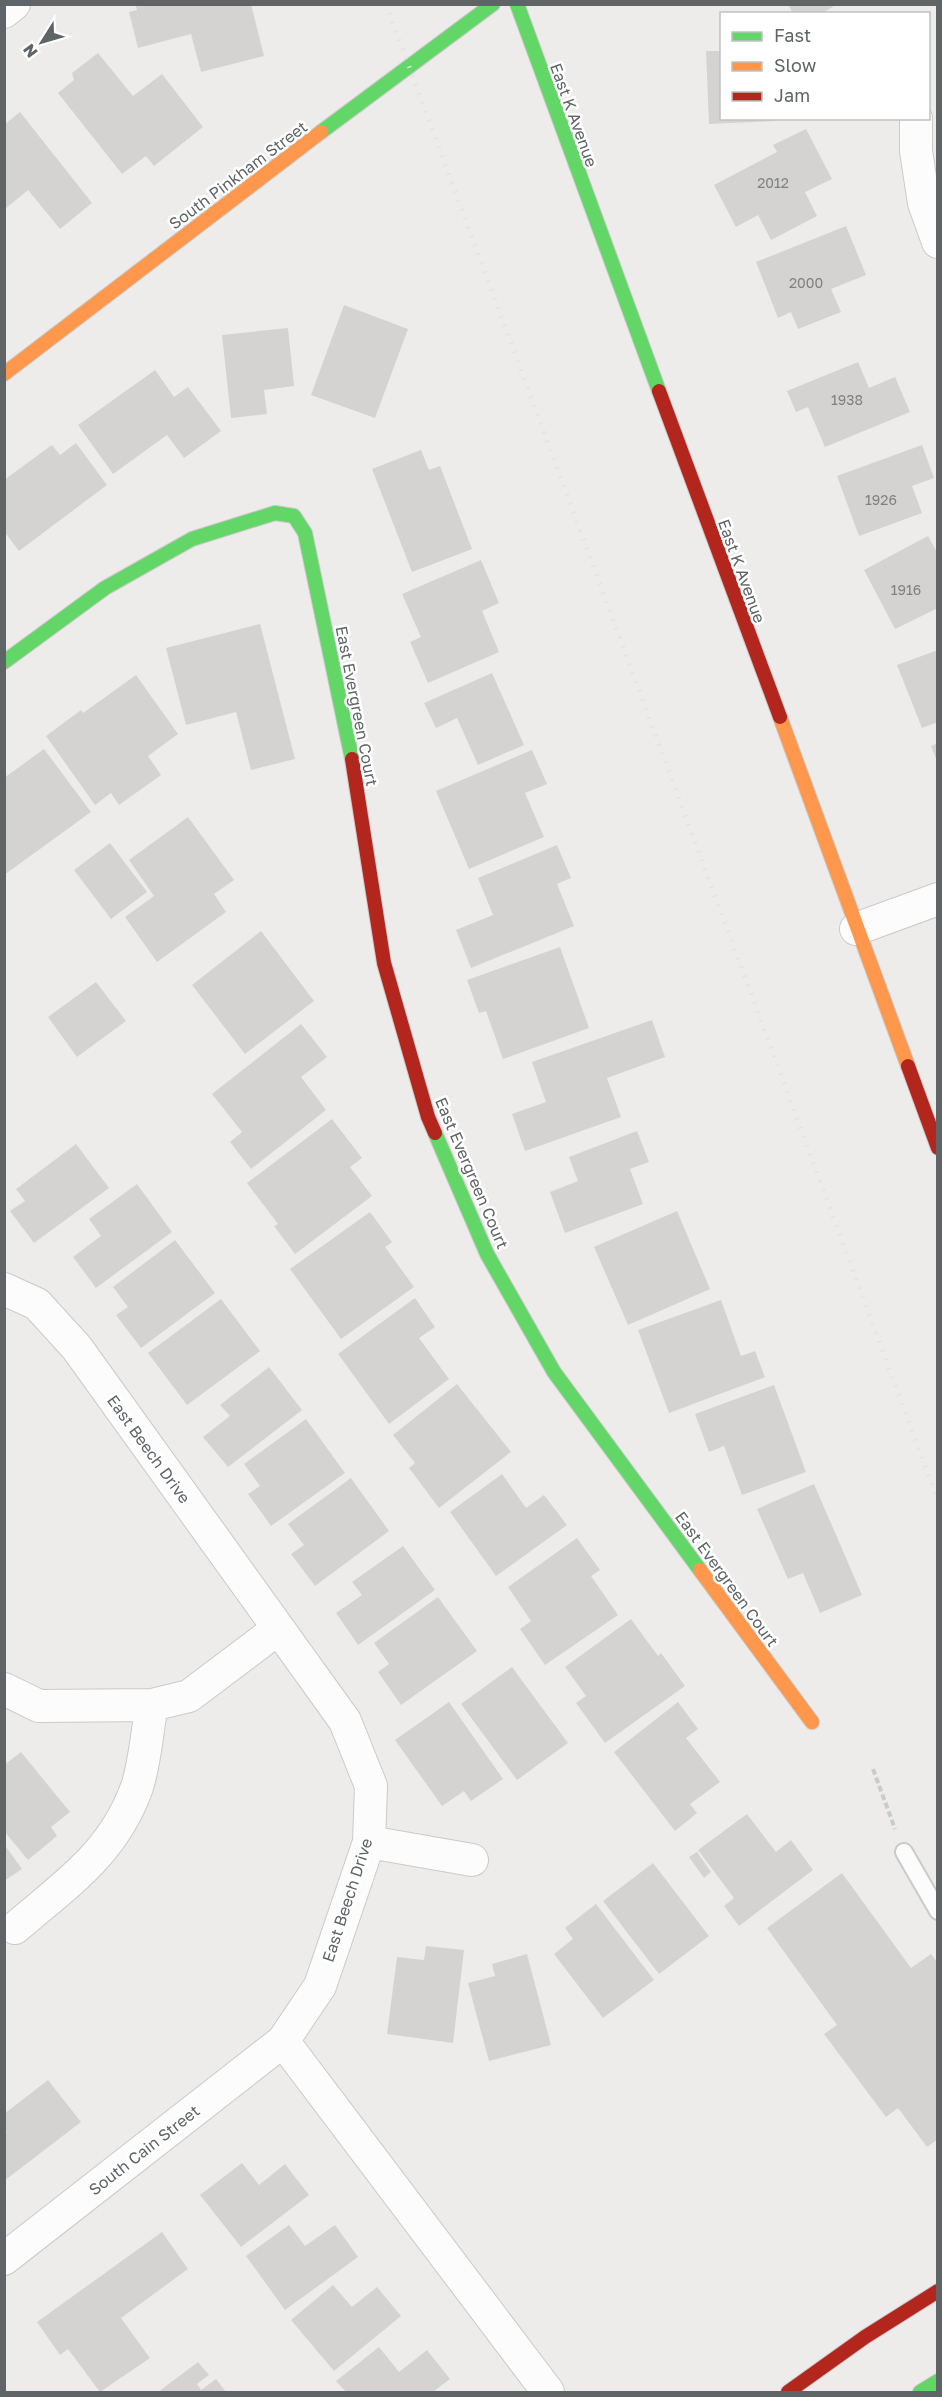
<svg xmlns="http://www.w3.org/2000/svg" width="942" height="2397" viewBox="0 0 942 2397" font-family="'Golos Text',sans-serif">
  <rect width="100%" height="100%" fill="#eeecea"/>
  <path fill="#d5d3d2" d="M135 4H251L264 56 201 72 191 34 138 48 129 12 137 10Z
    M788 4H833L834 6 821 14H793Z
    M706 51H722V118H775V121L709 124Z
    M98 53 133 96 162 74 203 127 154 166 146 156 122 174 58 93 74 80 72 73Z
    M20 112 92 203 60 229 28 190 5 209V124Z
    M806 129 832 179 805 192 817 216 771 240 758 215 736 227 714 185 777 152 773 145Z
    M846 226 866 275 831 289 841 312 798 329 791 312 778 318 756 262Z
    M344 305 408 329 375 418 311 395Z
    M288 328 294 386 264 390 267 414 231 418 222 335Z
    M858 362 869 388 895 377 910 412 825 447 808 407 796 412 787 391Z
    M155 370 174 397 188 387 221 431 184 458 167 435 113 474 78 425Z
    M76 443 107 485 19 551 4 531V480L52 445 60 455Z
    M922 445 934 478 912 486 922 513 859 536 837 476Z
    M421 450 429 470 440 466 472 549 412 572 372 469Z
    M928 536 938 554V608L895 629 864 570Z
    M481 560 499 603 482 611 499 652 428 683 410 642 421 637 402 594Z
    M260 624 295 759 251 770 236 712 186 725 166 648Z
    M938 650V722L922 728 897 665Z
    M492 673 524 745 478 765 457 718 436 728 424 703Z
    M136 675 178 734 148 756 161 775 119 805 111 793 95 805 46 736 81 710 83 713Z
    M938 743V761H937L931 746Z
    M44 749 91 812 4 875V778Z
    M532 750 547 784 525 793 544 837 469 869 436 791Z
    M188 817 234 880 214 894 226 912 157 962 125 917 154 896 129 860Z
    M110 843 147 892 111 919 74 870Z
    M557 845 571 878 557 884 574 926 471 968 456 930 493 915 478 878Z
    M261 931 314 1001 245 1054 192 985Z
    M560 947 589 1028 503 1059 486 1011 479 1013 467 980Z
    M96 982 126 1021 77 1057 48 1017Z
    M652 1020 665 1057 607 1078 621 1117 525 1151 512 1114 546 1102 532 1062Z
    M301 1024 327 1057 301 1077 326 1110 251 1169 230 1142 242 1132 212 1094Z
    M332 1119 362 1158 350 1167 372 1196 295 1254 274 1226 278 1224 247 1183Z
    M637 1131 649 1162 630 1169 643 1204 565 1233 550 1192 578 1181 569 1157Z
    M76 1144 109 1188 34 1243 10 1211 25 1201 16 1189Z
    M137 1184 172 1232 96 1288 73 1257 101 1236 89 1219Z
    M677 1211 710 1289 628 1325 594 1247Z
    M370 1212 392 1242 385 1247 414 1287 341 1339 290 1269Z
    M175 1240 215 1293 141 1348 116 1315 128 1307 113 1287Z
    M415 1298 435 1327 419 1338 449 1379 389 1424 338 1354Z
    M221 1299 260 1351 187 1405 148 1353Z
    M721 1300 741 1356 755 1351 765 1377 669 1413 638 1330Z
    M269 1367 302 1410 228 1467 203 1437 230 1416 220 1405Z
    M457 1384 511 1452 439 1508 409 1468 415 1463 393 1435Z
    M774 1385 806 1472 742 1495 724 1446 709 1452 695 1414Z
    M306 1419 345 1473 271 1526 248 1494 260 1486 244 1464Z
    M502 1474 526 1508 544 1495 567 1525 496 1576 450 1512Z
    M351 1478 389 1531 315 1586 291 1554 304 1545 288 1524Z
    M814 1484 862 1595 820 1613 803 1573 788 1579 757 1509Z
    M577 1538 600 1570 591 1576 618 1615 545 1665 520 1629 531 1621 508 1587Z
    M403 1546 435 1590 358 1645 336 1613 362 1595 352 1582Z
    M438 1597 477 1651 401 1705 378 1672 389 1664 374 1643Z
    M631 1619 658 1656 661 1653 685 1686 605 1743 576 1703 586 1696 565 1667Z
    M512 1667 568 1743 517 1780 461 1704Z
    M449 1702 503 1779 471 1801 464 1791 442 1806 395 1740Z
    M678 1702 698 1729 686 1738 720 1782 690 1804 697 1813 675 1831 614 1752Z
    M21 1752 70 1812 51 1827 57 1836 28 1860 4 1831V1765Z
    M747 1814 776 1852 791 1840 813 1870 739 1926 724 1906 734 1898 698 1850Z
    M4 1844 22 1869 4 1881Z
    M697 1852 711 1872 704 1878 689 1857Z
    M653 1863 709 1936 659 1974 603 1901Z
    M842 1873 911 1968 931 1954 938 1963V2139L927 2147 898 2108 886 2117 824 2034 837 2025 767 1928Z
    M596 1904 654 1980 603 2018 554 1954 573 1939 565 1928Z
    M426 1946 464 1950 453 2043 387 2034 397 1957 424 1960Z
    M527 1954 551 2045 489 2061 468 1983 495 1976 492 1964Z
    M48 2080 81 2122 4 2181V2134L7 2132 4 2129V2114Z
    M242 2163 259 2185 285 2164 309 2195 241 2247 200 2195Z
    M289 2225 305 2246 335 2225 358 2257 285 2310 246 2256Z
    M162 2232 188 2269 121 2318 150 2358 100 2392 68 2349 60 2355 37 2322Z
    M333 2285 352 2307 377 2287 401 2316 334 2371 291 2320Z
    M379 2347 399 2372 427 2350 450 2379 433 2392H346L336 2381Z
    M198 2362 209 2375 197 2384 201 2390 216 2379 226 2392H158Z"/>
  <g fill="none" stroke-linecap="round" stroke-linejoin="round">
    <defs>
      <path id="lane" d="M904 1852 938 1911"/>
      <path id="street" d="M4 12 14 4
        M916 118V151L924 203 938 242
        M856 929 938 899
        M4 1289 37 1304 77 1348 345 1721 371 1786 369 1842 320 1986 283 2041 548 2392
        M4 1689 39 1706 152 1705 189 1696 278 1629
        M369 1842 472 1860
        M15 1928C66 1884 113 1854 137 1787 145 1763 147 1731 152 1705
        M4 2259 283 2041"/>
      <path id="fast" d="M517 4 659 391
        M321 132 493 4
        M4 662 105 588 192 539 275 513 294 516 305 533 352 759
        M435 1133 487 1254 554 1372 700 1570
        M920 2392 938 2381"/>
      <path id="slow" d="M4 374 321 132
        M780 717 908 1066
        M700 1570 812 1722"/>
      <path id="jam" d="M659 391 780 717
        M352 759 384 963 428 1117 435 1133
        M908 1066 938 1148
        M788 2392 865 2337 938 2291"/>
    </defs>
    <use href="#lane" stroke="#cacac9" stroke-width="20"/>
    <use href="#street" stroke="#cacac9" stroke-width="34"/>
    <use href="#fast" stroke="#cacaca" stroke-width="16"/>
    <use href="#slow" stroke="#cacaca" stroke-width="16"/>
    <use href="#jam" stroke="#cacaca" stroke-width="16"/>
    <path stroke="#c9cdca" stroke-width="4" stroke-dasharray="6 3" stroke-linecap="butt" d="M873 1769 895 1829"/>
    <use href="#lane" stroke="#fcfcfc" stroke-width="16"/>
    <use href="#street" stroke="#fcfcfc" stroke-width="32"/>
    <use href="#fast" stroke="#63d668" stroke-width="14"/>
    <use href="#slow" stroke="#ff974d" stroke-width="14"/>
    <use href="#jam" stroke="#b3261e" stroke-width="14"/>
    <path stroke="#e3e3e2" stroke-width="4.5" stroke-dasharray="1.5 8" stroke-linecap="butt" d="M386 4 938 1501"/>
  </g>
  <g text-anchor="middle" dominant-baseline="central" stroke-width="5" stroke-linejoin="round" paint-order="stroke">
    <g font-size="14" fill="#7e8182">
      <text x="773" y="182">2012</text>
      <text x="806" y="282">2000</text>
      <text x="847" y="399">1938</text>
      <text x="881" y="499">1926</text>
      <text x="906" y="589">1916</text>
    </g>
    <g font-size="16" fill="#5f6466" stroke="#fff">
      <text transform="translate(574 115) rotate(70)">East K Avenue</text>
      <text transform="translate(238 175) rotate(-37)">South Pinkham Street</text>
      <text transform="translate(742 571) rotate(70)">East K Avenue</text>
      <text transform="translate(357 706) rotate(79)">East Evergreen Court</text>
      <text transform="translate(472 1173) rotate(67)">East Evergreen Court</text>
      <text transform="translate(149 1449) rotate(54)">East Beech Drive</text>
      <text transform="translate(727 1579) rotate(54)">East Evergreen Court</text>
      <text transform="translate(347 1900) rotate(-72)">East Beech Drive</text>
      <text transform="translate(144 2150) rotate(-38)">South Cain Street</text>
    </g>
  </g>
  <rect width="942" height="2397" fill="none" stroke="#5f6466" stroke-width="12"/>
  <rect x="720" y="12" width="210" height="108" fill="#ffffff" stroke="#bfc1c2" stroke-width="1.5"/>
  <rect x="732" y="32" width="30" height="9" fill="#63d668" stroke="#bfc1c2" stroke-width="1.5"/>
  <text x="774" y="42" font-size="18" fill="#5f6466">Fast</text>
  <rect x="732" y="62" width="30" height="9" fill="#ff974d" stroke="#bfc1c2" stroke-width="1.5"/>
  <text x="774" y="72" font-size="18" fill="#5f6466">Slow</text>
  <rect x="732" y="92" width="30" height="9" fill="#b3261e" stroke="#bfc1c2" stroke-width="1.5"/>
  <text x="774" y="102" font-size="18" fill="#5f6466">Jam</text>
  <g transform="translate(42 42) rotate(233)" stroke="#ffffff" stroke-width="4.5" paint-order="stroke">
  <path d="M0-4.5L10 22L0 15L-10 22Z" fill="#5f6466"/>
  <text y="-9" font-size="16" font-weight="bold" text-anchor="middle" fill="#5f6466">N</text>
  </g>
</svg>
